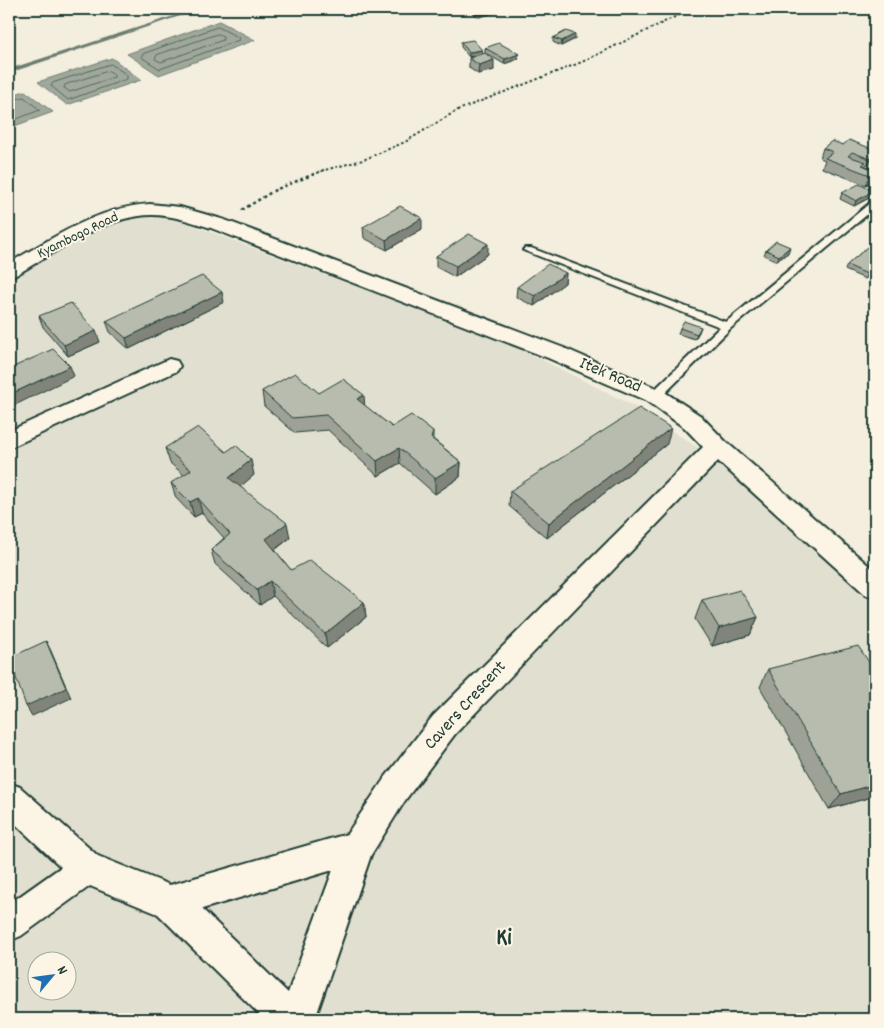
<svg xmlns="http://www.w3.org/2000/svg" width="884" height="1028" viewBox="0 0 884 1028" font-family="Dekko,sans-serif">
  <rect width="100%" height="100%" fill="#f3eede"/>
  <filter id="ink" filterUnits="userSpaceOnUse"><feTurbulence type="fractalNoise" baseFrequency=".02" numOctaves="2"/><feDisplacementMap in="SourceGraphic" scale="10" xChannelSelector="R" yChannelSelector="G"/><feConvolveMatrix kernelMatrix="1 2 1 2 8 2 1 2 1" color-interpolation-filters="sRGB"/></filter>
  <g filter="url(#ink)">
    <path fill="#e1dfd0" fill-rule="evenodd" d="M159 217 181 221 510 344 632 405 726 466 875 601V1019H9V277L103 227 132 218ZM38 960H68V990H38Z"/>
    <path fill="#a0a89b" stroke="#6c7d72" d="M219 21 255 40 159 75 127 54Z
      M112 58 141 80 67 105 38 82Z
      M25 91 53 112 9 128V96Z"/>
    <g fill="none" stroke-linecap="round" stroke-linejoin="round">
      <path stroke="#53685d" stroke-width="1" d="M218 27 238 37 239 40 160 69 141 57 143 54Z
        M218 34 223 36V40L161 62 155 59 157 55Z
        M111 64 127 75V79L68 100 51 86 53 83Z
        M109 71 114 74V77L70 92 64 88 65 85Z
        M9 101 24 97 40 110 9 122"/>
      <path fill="#6c7d72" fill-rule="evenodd" d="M195 9H201L9 73V69Z"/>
      <defs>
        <path id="service" d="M870 203H875V208L731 328 659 399 655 400 649 396 651 393 720 327 523 250 525 248H531L726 322Z"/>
        <path id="minor" d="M150 204 180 207 225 220 564 348 663 391 701 416 725 441 875 571V598L866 595 718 461 455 734 406 799 371 855 315 1019H264L158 914 90 886 21 936 9 941V904L61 867 9 818V783L20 787 98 856 170 885 347 834 384 779 433 716 703 447 685 428 647 401 548 358 211 228C192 222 172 215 152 215 106 215 54 253 16 275L9 277V263C53 238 98 207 150 204ZM333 870 288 993 202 909Z
          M169 359 177 361 180 366 177 371 9 448V431Z"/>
      </defs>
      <use href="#service" stroke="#1f3d34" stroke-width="4"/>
      <use href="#minor" stroke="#1f3d34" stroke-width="4"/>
      <path stroke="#1f3d34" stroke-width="2" stroke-dasharray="2.5 2.5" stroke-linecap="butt" d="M321 171 363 160 405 142 458 110 582 62 691 9"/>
      <path stroke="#1f3d34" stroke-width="2.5" stroke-dasharray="3 3" stroke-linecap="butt" d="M242 210 275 190 324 170"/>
      <use href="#service" fill="#fcf5e5" fill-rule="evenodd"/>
      <use href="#minor" fill="#fcf5e5" fill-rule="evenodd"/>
    </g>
    <path fill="#9ea296" stroke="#1f3d34" d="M467 9H509L479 17Z
      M579 9H602L592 12Z
      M553 38 575 39 561 46 553 42Z
      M461 42 482 50V54L485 53V48L519 54 518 59 504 64 487 54 494 70 478 74 469 68V58L477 56 469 57 461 47Z
      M843 145 875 150V182L873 181 866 185 822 168 825 160 820 158 823 148Z
      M873 191 871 197 854 206 840 199 842 193Z
      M363 227 422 229 387 250 364 238Z
      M875 240V271L865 279 845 270 847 265Z
      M766 250 788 253 777 261 764 255Z
      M488 254 455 277 436 267V256Z
      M566 273 565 283 534 306 516 297 517 287Z
      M224 302 129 349 110 332 106 321Z
      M39 316 100 342 68 356 43 327Z
      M701 327 699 332 695 339 678 334 680 328Z
      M262 391 319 393 365 406 392 427 433 432V439L461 462 460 477 435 494 400 463 378 476 328 430 295 433 264 406Z
      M667 444 547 538 509 506 510 491Z
      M165 448 226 452 254 475 240 486 290 538 275 550 291 570 364 602 366 617 327 648 273 596 260 605 215 564 211 550 224 538 202 513 194 517 176 498 171 483 184 475 170 463Z
      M702 600 758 617 750 635 712 646 695 619Z
      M768 669 875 671V796L829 809 760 687Z"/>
    <path fill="#81847a" stroke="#1f3d34" d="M479 9H509L479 17Z
      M593 9H602L592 12Z
      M575 34V39L561 46 562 41Z
      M482 50V55L469 57V52Z
      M519 54 518 59 504 64 505 59Z
      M494 60V70L478 74 479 65Z
      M873 156 869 166 866 169 870 159Z
      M875 171 873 180 866 185 870 175Z
      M873 191 871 197 854 206 856 201Z
      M422 218V229L387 250 386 240Z
      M488 244V254L455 277 456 266Z
      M790 247 788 253 777 261 779 256Z
      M875 267V271L865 279 867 274Z
      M566 273 565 283 534 306 535 296Z
      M222 292 224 302 129 349 126 338Z
      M701 327 699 332 695 339 697 334Z
      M96 331 100 342 68 356 64 345Z
      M70 366 74 376 9 408V395Z
      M364 395 365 410 357 399Z
      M671 428 667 444 547 538 549 523Z
      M399 448 400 463 378 476 377 461Z
      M251 460 254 475 233 493 229 478Z
      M461 462 460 477 435 494V478Z
      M198 498 202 513 194 517 190 502Z
      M287 523 290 538 269 554 266 539Z
      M270 581 273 596 260 605 257 590Z
      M364 602 366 617 327 648 325 634Z
      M758 617 750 635 712 646 719 628Z
      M46 641 51 651 71 698 32 716 26 706Z
      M875 784V796L829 809 841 794Z"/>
    <path fill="#b8bcae" stroke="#1f3d34" d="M566 31 575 34 562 41 553 38Z
      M473 40 482 50 469 52 461 42Z
      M499 43 519 54 505 59 485 48Z
      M485 53 494 60 479 65 469 58Z
      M849 140 875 150V157L873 156 870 159 852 152 848 156 866 162 862 165 875 170V171L870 175 825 158 833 152 823 148 832 141 843 145Z
      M871 161 875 163V170L865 166Z
      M859 184 873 191 856 201 842 193Z
      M400 206 422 218 386 240 363 227Z
      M469 234 488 244 456 266 436 256Z
      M875 240V267L867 274 847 265Z
      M776 241 790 247 779 256 766 250Z
      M548 264 566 273 535 296 517 287Z
      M202 276 222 292 126 338 106 321Z
      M71 303 96 331 64 345 39 316Z
      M684 321 701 327 697 334 680 328Z
      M53 349 70 366 9 395V369Z
      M295 373 319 393 343 379 364 395 357 399 392 427 411 415 433 432 431 438 461 462 435 478 399 448 377 461 326 415 292 418 262 391Z
      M639 408 671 428 549 523 510 491Z
      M198 427 226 452 236 445 251 460 229 478 287 523 266 539 291 570 310 560 364 602 325 634 270 581 257 590 211 550 230 534 198 498 190 502 171 483 191 470 165 448Z
      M740 590 758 617 719 628 702 600Z
      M46 641 66 688 26 706 9 658Z
      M858 646 875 671V784L841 794 768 669Z"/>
  </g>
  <g text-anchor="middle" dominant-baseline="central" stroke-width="4" stroke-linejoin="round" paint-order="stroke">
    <g font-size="15" fill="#1f3d34" stroke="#fcf5e5">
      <text transform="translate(78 236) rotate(-26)">Kyambogo Road</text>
    </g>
    <g font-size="18" fill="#1f3d34" stroke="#fcf5e5">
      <text transform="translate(610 376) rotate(23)">Itek Road</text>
      <text transform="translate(466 706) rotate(-48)">Cavers Crescent</text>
    </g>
    <g font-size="24" font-weight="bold" fill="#1f3d34" stroke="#fcf5e5">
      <text x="504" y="939">Ki</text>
    </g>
  </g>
  <rect width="884" height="1028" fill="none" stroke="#fcf5e5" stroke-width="30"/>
  <rect x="15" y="15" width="854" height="998" fill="none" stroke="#1f3d34" stroke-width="2" filter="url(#ink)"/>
  <g transform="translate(52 976) rotate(61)"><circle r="24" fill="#fcf5e5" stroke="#a4ab9e"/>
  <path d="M0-4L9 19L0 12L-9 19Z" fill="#1f6fb2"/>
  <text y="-8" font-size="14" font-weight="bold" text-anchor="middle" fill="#1f3d34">N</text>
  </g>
</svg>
